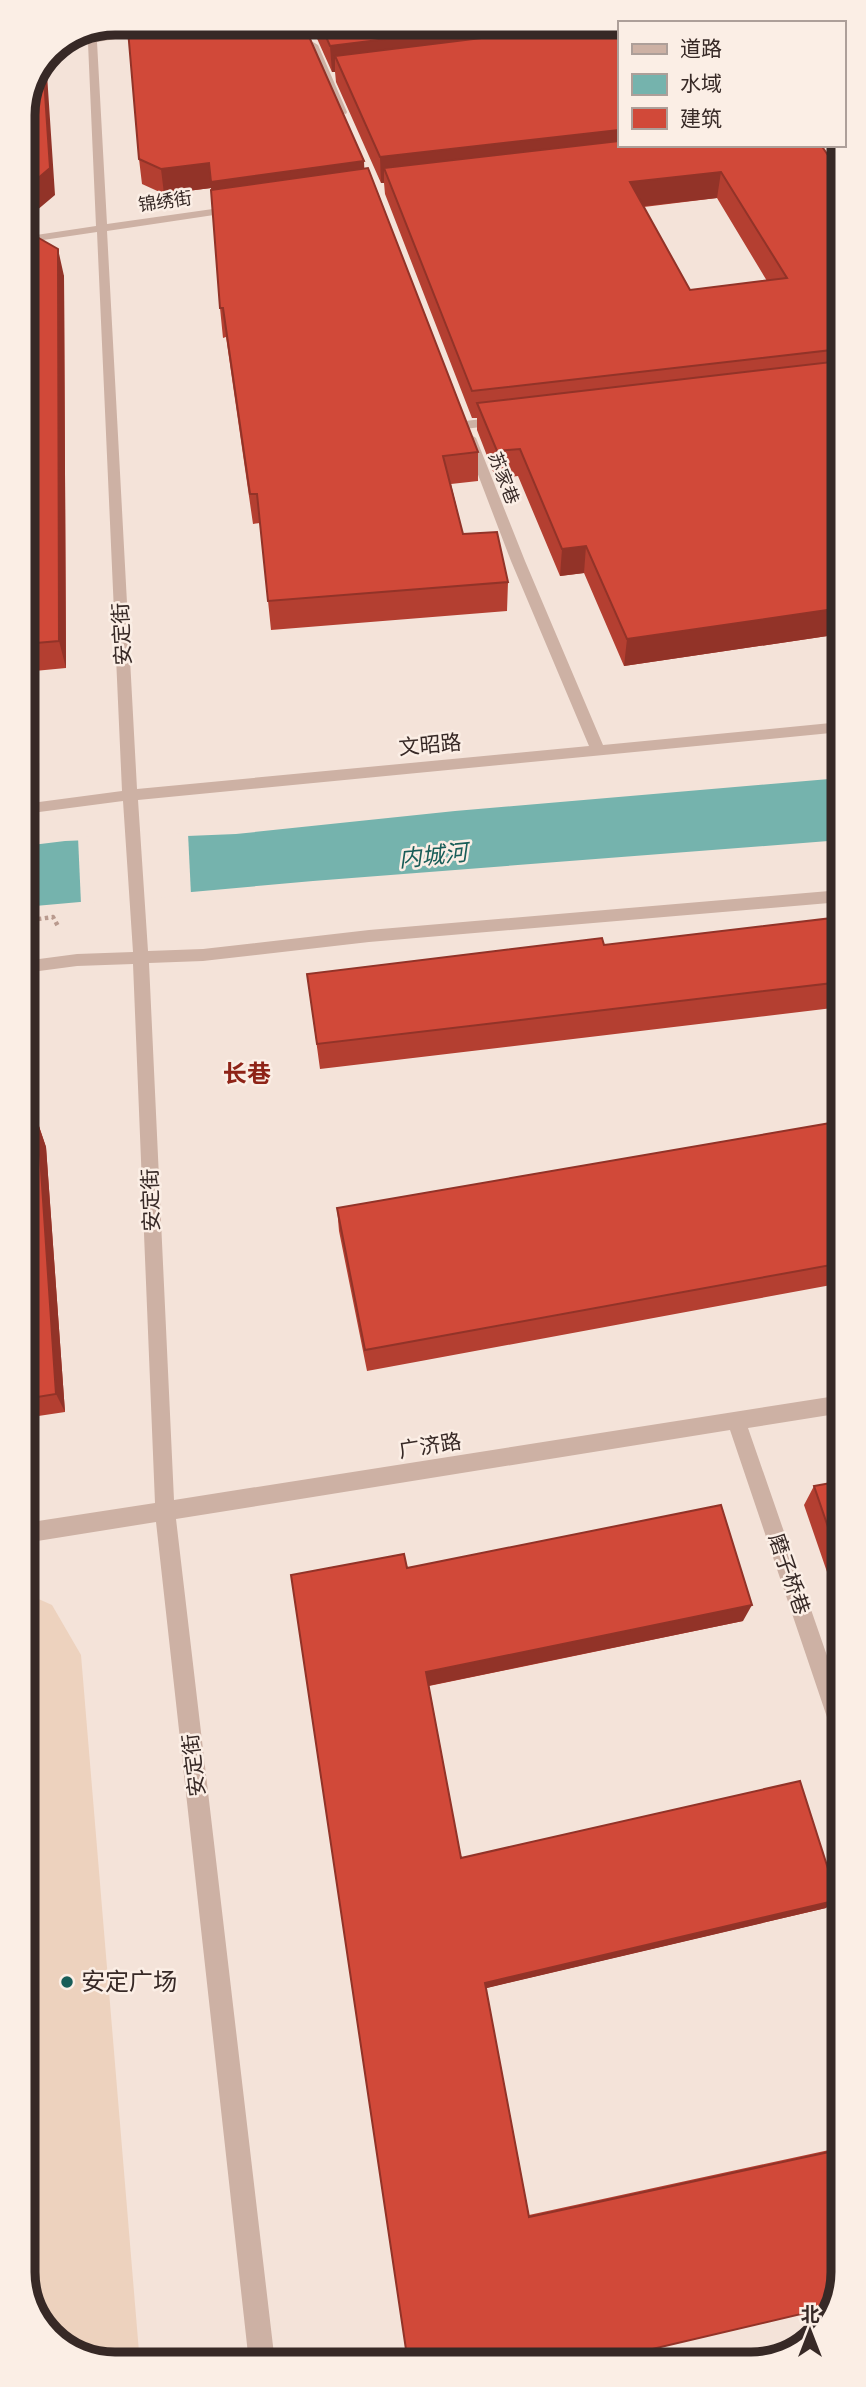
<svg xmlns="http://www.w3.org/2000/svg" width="866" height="2387" viewBox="0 0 866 2387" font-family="Roboto,'Noto Sans SC',sans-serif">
  <rect width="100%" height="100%" fill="#f4e3d9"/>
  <path fill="#edd2be" d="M25 1593 52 1605 81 1655 140 2364H108L54 2342 26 2297Z"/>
  <path fill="#75b3ad" d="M841 778V840L313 881 24 907V846L65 841 236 834 455 811Z"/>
  <path fill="#f4e3d9" d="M188 833 191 895 81 904 78 837Z"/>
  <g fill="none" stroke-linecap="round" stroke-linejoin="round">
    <path stroke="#b99a8e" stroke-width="4.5" stroke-dasharray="3.5 3.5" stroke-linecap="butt" d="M24 921 53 917 59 928"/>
    <path fill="#cdb1a4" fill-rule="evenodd" d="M150 28 155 31 153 33 97 42 107 224 234 206 239 209 234 212 107 231 137 789 589 746 511 561 464 438 470 434 476 438 525 561 603 745 841 722V732L138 800 148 951 203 949 369 930 841 890V902L369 942 203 961 149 963 174 1500 842 1395V1413L748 1428 842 1699V1740L835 1736 831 1729 730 1430 176 1519 275 2363H249L156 1522 25 1543V1523L155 1503 133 964 77 966 24 973V961L77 954 133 952 123 801 24 814V804L122 791 97 232 23 243V237L96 226 88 43 59 46 88 37 87 34 96 31 97 36Z
      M313 42 318 45 347 112 346 114 337 112 308 45Z
      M500 417 506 421 504 424 465 429 459 425 465 421Z"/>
  </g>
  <path fill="#b43f31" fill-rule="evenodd" d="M310 23H619V145L840 173 841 634 624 666 584 573 560 576 518 476 496 479 477 430V418H472L385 194 384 183H381L336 82 335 72H332ZM717 198 767 281 690 290 644 207Z
    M139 159 365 169 478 452V481L451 484 463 534 508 582 507 611 271 630 260 523 253 524 226 337 223 338 220 308 211 188 164 194 142 184Z
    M23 229 64 276 66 668 24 672Z
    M841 917V1007L320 1069 307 974 604 945Z
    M24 1082 46 1147 65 1412 25 1418Z
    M842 1121V1283L367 1371 339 1231 337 1208Z
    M842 1481V1600L837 1601 804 1505 814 1486Z
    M407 1568 743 1621 429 1686 461 1858 826 1908 486 1988 529 2215 843 2147V2273L408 2363Z"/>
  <path fill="#923328" d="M516 23H554L553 44 335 56V72H332L330 46Z
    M46 59 55 195 23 222V191L43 64Z
    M619 130V145L384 168V183H381L380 157Z
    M364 161 365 186 213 207 211 188 164 194 161 169 209 163Z
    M721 172 717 198 627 208 630 182Z
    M58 249 64 276 66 668 59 641Z
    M586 546 584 573 560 576 562 549Z
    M841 608V634L624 666 627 639Z
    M24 1082 46 1147 65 1412 56 1394Z
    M752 1605 743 1621 427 1686 426 1672Z
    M838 1900 826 1908 483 1989 485 1983Z"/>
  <path fill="#d14939" stroke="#923328" stroke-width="2" fill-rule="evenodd" d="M139 23H303L364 161 211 182 209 163 161 169 139 159 128 30Z
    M320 23H516L330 46Z
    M572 23H619V130L380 157 335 56 570 27Z
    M43 64 50 168 23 191V109Z
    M619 141V145H821L840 173V349L472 391 384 168ZM721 172 787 278 690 290 630 182Z
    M368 168 478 452 443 456 463 534 497 532 508 582 268 601 257 494H250L223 308H220L211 190Z
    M23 229 58 249 59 641 24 644Z
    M840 361 841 608 627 639 586 546 562 549 520 449 497 451 477 403Z
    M841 917V982L317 1044 307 974 602 938 604 945Z
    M24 1083 38 1125 56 1394 25 1399Z
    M842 1121V1263L365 1350 337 1208Z
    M842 1481V1568L814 1486Z
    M721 1505 752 1605 426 1672 461 1858 800 1781 838 1900 485 1983 529 2217 843 2149V2273L831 2307 597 2362 408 2363 291 1575 404 1554 407 1568Z"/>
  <circle fill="#185d58" stroke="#fbeee5" stroke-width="2.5" cx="67" cy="1982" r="7"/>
  <g text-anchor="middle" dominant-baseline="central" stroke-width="5" stroke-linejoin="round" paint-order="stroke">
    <g font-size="18" fill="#372926" stroke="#fbeee5">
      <text transform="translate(165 201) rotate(-8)">锦绣街</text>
      <text transform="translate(504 478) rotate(69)">苏家巷</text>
    </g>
    <g font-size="21" fill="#372926" stroke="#fbeee5">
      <text transform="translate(122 634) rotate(-93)">安定街</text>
      <text transform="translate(430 745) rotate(-5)">文昭路</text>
      <text transform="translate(151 1200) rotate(-92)">安定街</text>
      <text transform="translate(430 1446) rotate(-9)">广济路</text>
      <text transform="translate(789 1574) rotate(71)">磨子桥巷</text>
      <text transform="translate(194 1765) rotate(-97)">安定街</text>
    </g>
    <g font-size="23" font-style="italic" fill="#185d58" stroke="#fbeee5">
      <text transform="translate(433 856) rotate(-6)">内城河</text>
    </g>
    <g font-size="24" font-weight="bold" fill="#8e2317" stroke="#fbeee5">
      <text x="247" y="1074">长巷</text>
    </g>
    <g font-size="24" fill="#372926" stroke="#fbeee5" text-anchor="start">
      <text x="81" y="1982">安定广场</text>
    </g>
  </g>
  <path d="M0 0H866V2387H0ZM115 35H751A80 80 0 0 1 831 115V2272A80 80 0 0 1 751 2352H115A80 80 0 0 1 35 2272V115A80 80 0 0 1 115 35Z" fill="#fbeee5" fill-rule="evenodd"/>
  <path fill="none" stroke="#372926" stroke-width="9" d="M115 35H751A80 80 0 0 1 831 115V2272A80 80 0 0 1 751 2352H115A80 80 0 0 1 35 2272V115A80 80 0 0 1 115 35Z"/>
  <rect x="618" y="21" width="228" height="126" fill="#fbeee5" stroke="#ad9f99" stroke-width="2"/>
  <rect x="632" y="44" width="35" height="10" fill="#cdb1a4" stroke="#ad9f99" stroke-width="2"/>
  <text x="680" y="56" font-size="21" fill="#372926">道路</text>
  <rect x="632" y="74" width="35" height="21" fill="#75b3ad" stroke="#ad9f99" stroke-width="2"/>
  <text x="680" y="91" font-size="21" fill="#372926">水域</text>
  <rect x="632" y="108" width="35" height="21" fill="#d14939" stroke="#ad9f99" stroke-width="2"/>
  <text x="680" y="126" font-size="21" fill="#372926">建筑</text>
  <g transform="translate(810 2331)" stroke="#fbeee5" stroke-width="5" paint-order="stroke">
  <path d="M0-5L12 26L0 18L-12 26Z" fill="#372926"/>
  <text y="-10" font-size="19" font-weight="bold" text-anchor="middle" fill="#372926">北</text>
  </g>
</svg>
